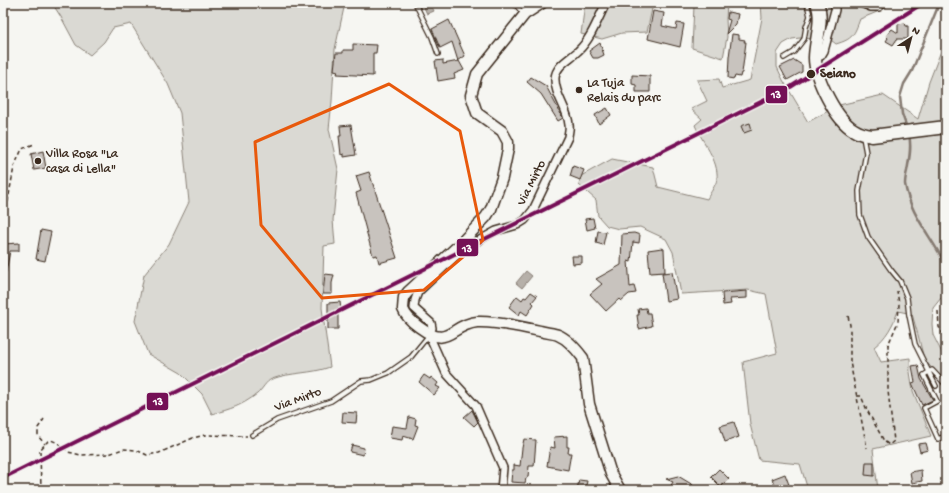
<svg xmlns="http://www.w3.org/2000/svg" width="949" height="493" viewBox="0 0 949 493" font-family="'Gochi Hand',sans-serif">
  <rect width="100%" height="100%" fill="#f6f6f2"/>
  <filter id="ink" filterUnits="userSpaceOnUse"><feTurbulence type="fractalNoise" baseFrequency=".025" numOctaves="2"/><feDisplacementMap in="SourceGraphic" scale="8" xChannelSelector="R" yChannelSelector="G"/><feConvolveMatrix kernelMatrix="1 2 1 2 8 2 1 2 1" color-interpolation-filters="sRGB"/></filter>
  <g filter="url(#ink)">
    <path fill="#dad9d3" stroke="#8a8278" d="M52 3H345L335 49 332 101 329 129 338 169 333 220 335 244 324 246 322 308 330 367C311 374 291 372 272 379 266 381 262 390 257 394 241 406 231 409 212 414L202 394 181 373 148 354 135 321 144 275 169 244 189 202 180 113 168 84 131 24 113 28 104 42 90 55 76 45 61 17Z
      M585 3H727L726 19 727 37 723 58 692 48 694 6 653 4 647 32 622 33 602 39 581 34Z
      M761 3H890L882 10 860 19C854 35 853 39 836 44L831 40 800 38 792 39 783 44 777 53V67L783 80 808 122 839 105 883 95 918 119 929 82 946 38V298H941L933 308 932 324 933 335 946 361V385L924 359 918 335 912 314 898 311C893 325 886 338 874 347L881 362 910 358V372L913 391 931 436 873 449 878 490H808L800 464 759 460 750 424 743 362 777 353 766 294 748 290 681 294 673 252 666 239 640 227 619 229 607 226 598 216 596 200 579 185 581 176 612 159 653 167 658 187 707 199C710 193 716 185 717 179 719 160 702 142 695 125L702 119 691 109 707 101 697 80 719 79 722 88 750 80 762 18Z"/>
    <path fill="#b6b0a9" stroke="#857a71" d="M422 3H430L434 11 427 14Z
      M526 271 532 276 522 288 516 283Z"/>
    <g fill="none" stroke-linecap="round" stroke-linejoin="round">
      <path stroke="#857a71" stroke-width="2.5" d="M907 128 902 114 900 97 904 84 912 71 939 4V3
        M909 135C912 147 909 160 907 171 906 175 905 180 905 184 910 215 933 238 946 266"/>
    </g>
    <path fill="#c8c3be" stroke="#3b2a1e" d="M653 11 664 13 662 26 676 29 677 23 684 24 680 47 648 39Z
      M728 12 738 14 736 24 726 34 730 20 727 19Z
      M449 20 465 56 458 61 452 42 440 48 432 29Z
      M905 23 906 26H908V39H897L893 45 886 41 888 38 886 36 892 29 898 33V24Z
      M732 34 739 35V39L745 40 744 42H746L742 73H741L740 77 735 76 734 79 728 78 729 57Z
      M600 43 604 55 598 58H593L589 51Z
      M353 44 377 45 376 53H373V76L337 74 338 71 334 70 336 53H343V50H353Z
      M443 60V64L459 61 464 70 454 74 455 78 438 81 435 61Z
      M794 60 802 65V72L787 80 780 67Z
      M632 75 650 76V92H636V85L632 84Z
      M531 77 546 86 563 118 558 121 541 94 527 82Z
      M607 108 611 115 599 124 595 115Z
      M750 123 752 130 744 133 741 126Z
      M351 125 356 155 344 157V154L341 155 339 136H341L340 126Z
      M43 151 46 168 34 170 31 154Z
      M573 166 584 170 580 180 570 176Z
      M369 172 397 258 379 263 377 255 373 256 356 193 361 191 356 176Z
      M593 218 595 228 587 230 585 219Z
      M41 230 51 232 45 261 36 259Z
      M598 231 606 232 603 245 596 243Z
      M634 233 640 235 639 243 633 242 631 262 628 261 630 287 634 286 636 293 629 294 621 301 619 299 606 311 590 294 602 284 596 279 621 265 622 234Z
      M19 243V251H10L6 272H3V244Z
      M662 248 664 249 665 272 650 273 648 250Z
      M572 256H582V263L573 264Z
      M672 272 677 299 666 301 662 273Z
      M325 274 334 275 332 283V294H323Z
      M747 291V298L730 299 731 304 723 305 722 293Z
      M531 292 537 296 532 302 534 304 527 315 521 311 519 315 509 307 517 296 522 300 524 297 526 298Z
      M340 302 341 310H338V329H328V303Z
      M646 308 647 313H650L652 326 639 329 637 315H639L638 309Z
      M918 365 921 379 933 400 922 405 912 383 915 382 912 366Z
      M424 375 430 379 431 377 438 383 436 386 440 388 434 395 419 382Z
      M472 410 478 422 474 426 464 417Z
      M343 412 357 413 356 423 342 422Z
      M409 417 416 419 415 425 418 426 413 439 403 436 402 440 390 438 392 426 407 428Z
      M734 422 739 437 725 442 720 426Z
      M567 436V447H569L568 453H571L568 470 547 466 550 447 555 448 554 437Z
      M524 439 536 440 534 466H529L528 477 526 478 525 483 511 482 512 470H514V465L520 466 522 448Z
      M926 443 928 450 920 452 918 444Z
      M352 445 364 448 363 455 350 452Z
      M866 462H874V476L865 475Z
      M719 469 729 479 721 487 711 477Z
      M921 470 922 481 912 483 910 472Z
      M785 474 791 490H777L772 479Z
      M678 476 693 485 690 490H676L670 487 673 482 666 479Z
      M579 480 587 481 585 490H577Z"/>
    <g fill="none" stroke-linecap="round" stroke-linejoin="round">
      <defs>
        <path id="lane" d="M415 3 432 37 438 54
          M514 3 524 14
          M784 58 794 52 804 39 806 27 810 16 807 3
          M863 137 866 153 859 191 860 215 868 237 891 270 900 281 907 298 909 315 915 344 936 386
          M946 385 932 370 924 375 937 401 924 408 938 439 946 436
          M252 435 277 420 331 401 361 381 371 380 388 373 411 357 429 335"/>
        <path id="street" d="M861 3 871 7H879L883 3
          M815 58 821 56 824 51 835 10V3
          M501 490 503 468 476 406 446 373 429 335 432 328 431 323 414 308 415 300 418 292 455 257 469 246 496 231 517 225 525 220 533 210 568 137C568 134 570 129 569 125 568 108 554 95 555 78 556 65 570 59 578 51 591 39 598 19 606 3"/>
        <path id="secondary" d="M542 3 525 14 477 74 471 95 477 113 502 131 508 142V149L502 178 491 209 486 217 460 244 408 292 404 297 403 309C406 317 412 322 419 327 450 350 449 325 477 322 495 321 522 327 540 331 546 333 553 333 558 335 568 339 577 350 583 358L589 404 611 474 620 490"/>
        <path id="primary" d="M817 3C824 20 815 41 815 58 815 78 836 120 854 130 860 134 865 135 872 136L946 127"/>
      </defs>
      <use href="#lane" stroke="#3b2a1e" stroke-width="6"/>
      <use href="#street" stroke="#3b2a1e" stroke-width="10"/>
      <use href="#secondary" stroke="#3b2a1e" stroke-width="13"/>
      <use href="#primary" stroke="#3b2a1e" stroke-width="15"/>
      <path stroke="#3b2a1e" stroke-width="1.5" stroke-dasharray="4 3" stroke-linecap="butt" d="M3 215 7 206 14 167 22 149 34 144
        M938 311 939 327 946 339
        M848 316 850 325V362L867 448
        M857 396H861L867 410 884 441 889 445 894 441 888 391V345L898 322 899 304 897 291
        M44 419 38 428V436L45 444
        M41 490 40 450 47 442 51 440 58 443 68 452 81 455 109 454 123 449 136 450 147 455 159 453 193 438 205 435 247 436"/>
      <use href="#lane" stroke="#f6f6f2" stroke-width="3.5"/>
      <use href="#street" stroke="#f6f6f2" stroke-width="7"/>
      <use href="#secondary" stroke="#f6f6f2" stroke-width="10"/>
      <use href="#primary" stroke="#f6f6f2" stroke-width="12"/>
      <defs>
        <path id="rail-1" d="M3 478 789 88 923 3"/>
      </defs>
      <use href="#rail-1" stroke="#f6f6f2" stroke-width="7"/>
      <use href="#rail-1" stroke="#751056" stroke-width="4"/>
    </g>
  </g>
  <path fill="none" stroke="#e8590c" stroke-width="3" stroke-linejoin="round" d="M389 84 460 131 483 240 424 290 322 298 261 225 255 142Z"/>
  <g fill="#3b2a1e" stroke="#f6f6f2" stroke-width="1.5">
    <circle cx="811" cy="74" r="5"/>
    <circle cx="579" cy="90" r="4"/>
    <circle cx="38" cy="161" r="4"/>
  </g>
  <g text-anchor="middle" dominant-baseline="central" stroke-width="3" stroke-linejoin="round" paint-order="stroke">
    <g font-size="13" font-weight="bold" fill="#3b2a1e" stroke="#f6f6f2" text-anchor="start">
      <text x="820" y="74">Seiano</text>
    </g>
    <g font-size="13" fill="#3b2a1e" stroke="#f6f6f2" text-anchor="start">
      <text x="587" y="83">La Tuja<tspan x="587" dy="15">Relais du parc</tspan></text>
      <text x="46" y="154">Villa Rosa "La<tspan x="46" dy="15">casa di Lella"</tspan></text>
    </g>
    <g font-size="13" fill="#3b2a1e" stroke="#f6f6f2">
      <text transform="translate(532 183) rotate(-63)">Via Mirto</text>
      <text transform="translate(298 400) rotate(-20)">Via Mirto</text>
    </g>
  </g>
  <g stroke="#f6f6f2" stroke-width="1.5">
    <rect x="765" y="85" width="23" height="19" rx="4" fill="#751056"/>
    <rect x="456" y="238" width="23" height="19" rx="4" fill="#751056"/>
    <rect x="146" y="392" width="23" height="19" rx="4" fill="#751056"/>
  </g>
  <g font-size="11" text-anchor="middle" font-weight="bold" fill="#fff">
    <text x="776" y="98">13</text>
    <text x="467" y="252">13</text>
    <text x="158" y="405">13</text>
  </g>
  <rect width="949" height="493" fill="none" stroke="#f6f6f2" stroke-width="16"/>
  <rect x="8" y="8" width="933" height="477" fill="none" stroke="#3b2a1e" stroke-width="1.5" filter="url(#ink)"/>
  <g transform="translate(911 38) rotate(36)" stroke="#f6f6f2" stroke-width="3" paint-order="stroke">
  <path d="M0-3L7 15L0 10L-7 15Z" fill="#3b2a1e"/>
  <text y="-6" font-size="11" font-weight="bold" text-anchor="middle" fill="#3b2a1e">N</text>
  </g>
</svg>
